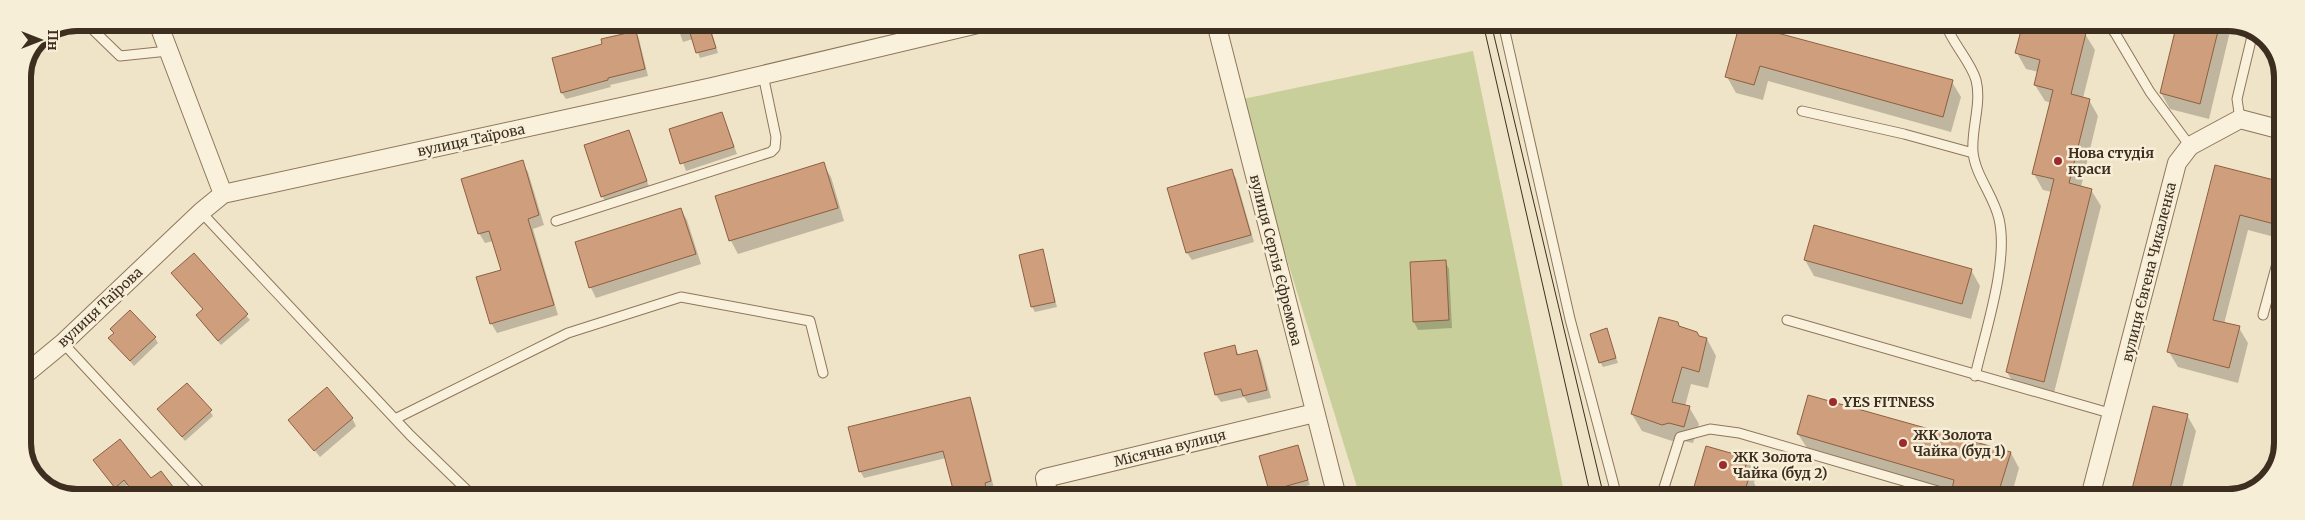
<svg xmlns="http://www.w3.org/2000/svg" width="2305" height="520" viewBox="0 0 2305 520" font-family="Merriweather,serif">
  <rect width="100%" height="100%" fill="#f0e4c8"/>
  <path fill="#c9cf9b" d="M1473 51 1565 497H1360L1238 100Z"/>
  <path fill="#0003" d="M676 23H709L718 53 700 58 693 39 683 42Z
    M2178 23H2232L2209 119 2170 109 2161 93Z
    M1742 24 1952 82 1961 97 1951 132 1768 81 1763 100 1736 93 1727 77Z
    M636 32 639 39 648 76 610 85 611 87 566 99 562 93 604 45Z
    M2085 34 2095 50 2083 98 2089 100 2098 116 2081 187 2091 190 2101 206 2053 397 2016 388 2007 372 2052 192 2043 190 2034 174 2052 103 2045 101 2035 85 2039 72 2026 69 2017 53Z
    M722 113 737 154 686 171 671 130Z
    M628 131 650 189 607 204 602 196Z
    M522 162 528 172 544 225 533 229 558 315 497 333 491 323 502 271 493 241 485 243 479 233Z
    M823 164 831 177 844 221 738 254 731 241 717 197Z
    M2216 166 2282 183V239L2248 230 2224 324 2239 328 2248 343 2238 383 2178 367 2169 352Z
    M1231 171 1236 178 1254 242 1192 260 1187 253 1169 189Z
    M681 210 687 220 701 264 596 298 591 288 576 243Z
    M1042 251 1057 307 1035 312 1032 307Z
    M194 254 250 320 221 345 200 320 204 310 175 278Z
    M1805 260 1971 270 1980 286 1971 319 1814 276Z
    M1445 261 1449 269 1452 328 1418 330 1414 322 1411 263Z
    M1680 328 1707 339 1716 356 1708 388 1691 384 1685 406 1689 407 1699 424 1693 443 1679 440 1672 441 1642 431 1632 414Z
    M1606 330 1618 363 1603 367 1600 362Z
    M110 338H155L158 343 134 366Z
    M1234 347 1239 355 1257 351 1261 359 1271 398 1248 403 1244 397 1221 402 1216 395 1206 354Z
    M969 398 973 406 994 488 988 490 990 497H956L946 458 864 478 860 471Z
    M2154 407 2187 415 2196 431 2180 497H2132Z
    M159 409 210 411 213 416 185 441Z
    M352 418 356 426 320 457 290 420Z
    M1798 434 2011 453 2019 468 2011 497H1958L1807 448Z
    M1297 447 1310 485 1273 495 1270 490Z
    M1707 447 1747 459 1756 476 1754 483 1759 492 1758 497H1692Z
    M98 466 151 480 179 497 128 484 119 492Z"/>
  <path fill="#cf9f7d" stroke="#8d5f41" d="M687 23H708L716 48 696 53Z
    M1740 23 1953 80 1943 117 1760 66 1754 85 1725 77Z
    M2023 23H2047L2086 33 2071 94 2090 99 2069 183 2092 189 2044 382 2006 372 2054 179 2032 174 2053 90 2034 85 2040 60 2015 53Z
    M2177 23H2220L2200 104 2160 93Z
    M636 31 645 69 608 78V80L561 93 552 58 602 44 601 39Z
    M722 112 734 147 680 164 669 129Z
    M629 130 647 181 601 197 584 145Z
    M523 160 539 215 528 219 554 305 490 324 476 277 501 270 489 231 478 234 461 179Z
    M824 162 838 208 729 241 715 196Z
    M2215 165 2282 182V226L2240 215 2213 320 2240 326 2229 368 2167 352Z
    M1232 169 1251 235 1186 253 1167 188Z
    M681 208 696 254 589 288 575 242Z
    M1814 225 1972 269 1962 304 1804 260Z
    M1043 249 1055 302 1031 307 1019 255Z
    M194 253 248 314 218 341 196 315 203 309 171 273Z
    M1446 260 1449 320 1413 322 1410 262Z
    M130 310 156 337 130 361 108 338 114 333 110 329Z
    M1659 317 1678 322 1679 326 1697 332 1699 336 1707 338 1699 372 1682 367 1672 402 1690 406 1684 427 1669 423 1662 425 1631 414Z
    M1607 328 1616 358 1599 363 1590 334Z
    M1235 345 1237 355 1257 350 1267 390 1243 396 1241 389 1215 395 1204 353Z
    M187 383 212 410 182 437 157 409Z
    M327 387 353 418 314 451 288 420Z
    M1808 395 2011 452 1997 497H1961L1959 491 1952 489 1954 480 1797 434Z
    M970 397 991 481 985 483 987 494 974 497H955L943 451 859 472 848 427Z
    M2153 406 2188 414 2168 497H2130Z
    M120 439 151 478 161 471 181 497H137L124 480 115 488 93 460Z
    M1298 445 1308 480 1269 491 1259 456Z
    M1706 446 1748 458 1744 472 1750 474 1743 497H1691Z"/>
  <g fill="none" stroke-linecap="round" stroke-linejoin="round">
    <defs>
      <path id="service" d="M86 23 120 56 168 51
        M1503 23 1570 319 1617 497
        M1945 23C1952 43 1971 62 1976 80 1982 103 1971 129 1973 152 1975 175 1994 196 1999 219 2009 262 1985 332 1975 376
        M2107 23 2115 33 2150 92 2190 146
        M1802 111 1904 134 1973 153
        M2240 119 2237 99 2253 32
        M201 212 410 435 474 497
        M556 221 771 152 775 148 776 137 763 75
        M2263 315 2282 245
        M1787 320 2113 414
        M63 343 206 497
        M395 419 568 333 681 297 810 321 823 373
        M1661 497 1680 437 1710 429 1739 433 1955 496"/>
      <path id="minor" d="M158 23 223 194
        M1216 23 1337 497
        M23 376 63 343 201 212 223 194 712 87 982 23
        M1049 497 1045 478 1315 413
        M2090 497 2177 163 2190 146 2240 119 2282 130"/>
    </defs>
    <use href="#service" stroke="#8d765c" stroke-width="11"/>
    <use href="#minor" stroke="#8d765c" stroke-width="20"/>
    <use href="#service" stroke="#faf1dc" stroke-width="9"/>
    <use href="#minor" stroke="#faf1dc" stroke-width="18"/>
    <path stroke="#3d2e20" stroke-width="1" d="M1483 23 1591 497
      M1491 23 1604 497"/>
  </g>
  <g fill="#9e2a2b" stroke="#f7eed8" stroke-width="2">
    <circle cx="2058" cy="161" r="5"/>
    <circle cx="1833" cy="402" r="5"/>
    <circle cx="1903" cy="443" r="5"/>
    <circle cx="1723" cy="465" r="5"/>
  </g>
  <g text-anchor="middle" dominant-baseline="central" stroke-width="5" stroke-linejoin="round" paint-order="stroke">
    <g font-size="14" fill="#3d2e20" stroke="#f7eed8">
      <text transform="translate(471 140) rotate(-12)">вулиця Таїрова</text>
      <text transform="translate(1276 260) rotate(76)">вулиця Сергія Єфремова</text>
      <text transform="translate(2149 272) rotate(-76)">вулиця Євгена Чикаленка</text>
      <text transform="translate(100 307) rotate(-43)">вулиця Таїрова</text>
      <text transform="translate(1170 448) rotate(-14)">Місячна вулиця</text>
    </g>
    <g font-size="14" font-weight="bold" fill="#3d2e20" stroke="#f7eed8" text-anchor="start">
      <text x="2068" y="153">Нова студія<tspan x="2068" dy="16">краси</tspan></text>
      <text x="1843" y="402">YES FITNESS</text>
      <text x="1913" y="435">ЖК Золота<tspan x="1913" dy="16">Чайка (буд 1)</tspan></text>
      <text x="1733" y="457">ЖК Золота<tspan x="1733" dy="16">Чайка (буд 2)</tspan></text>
    </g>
  </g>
  <path d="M0 0H2305V520H0ZM77 31H2228A46 46 0 0 1 2274 77V443A46 46 0 0 1 2228 489H77A46 46 0 0 1 31 443V77A46 46 0 0 1 77 31Z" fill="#f7eed8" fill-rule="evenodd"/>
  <path fill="none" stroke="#3d2e20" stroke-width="6" d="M77 31H2228A46 46 0 0 1 2274 77V443A46 46 0 0 1 2228 489H77A46 46 0 0 1 31 443V77A46 46 0 0 1 77 31Z"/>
  <g transform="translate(40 40) rotate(90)" stroke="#f7eed8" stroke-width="4" paint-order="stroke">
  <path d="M0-4L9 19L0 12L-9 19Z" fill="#3d2e20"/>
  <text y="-8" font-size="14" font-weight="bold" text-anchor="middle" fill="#3d2e20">Пн</text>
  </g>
</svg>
